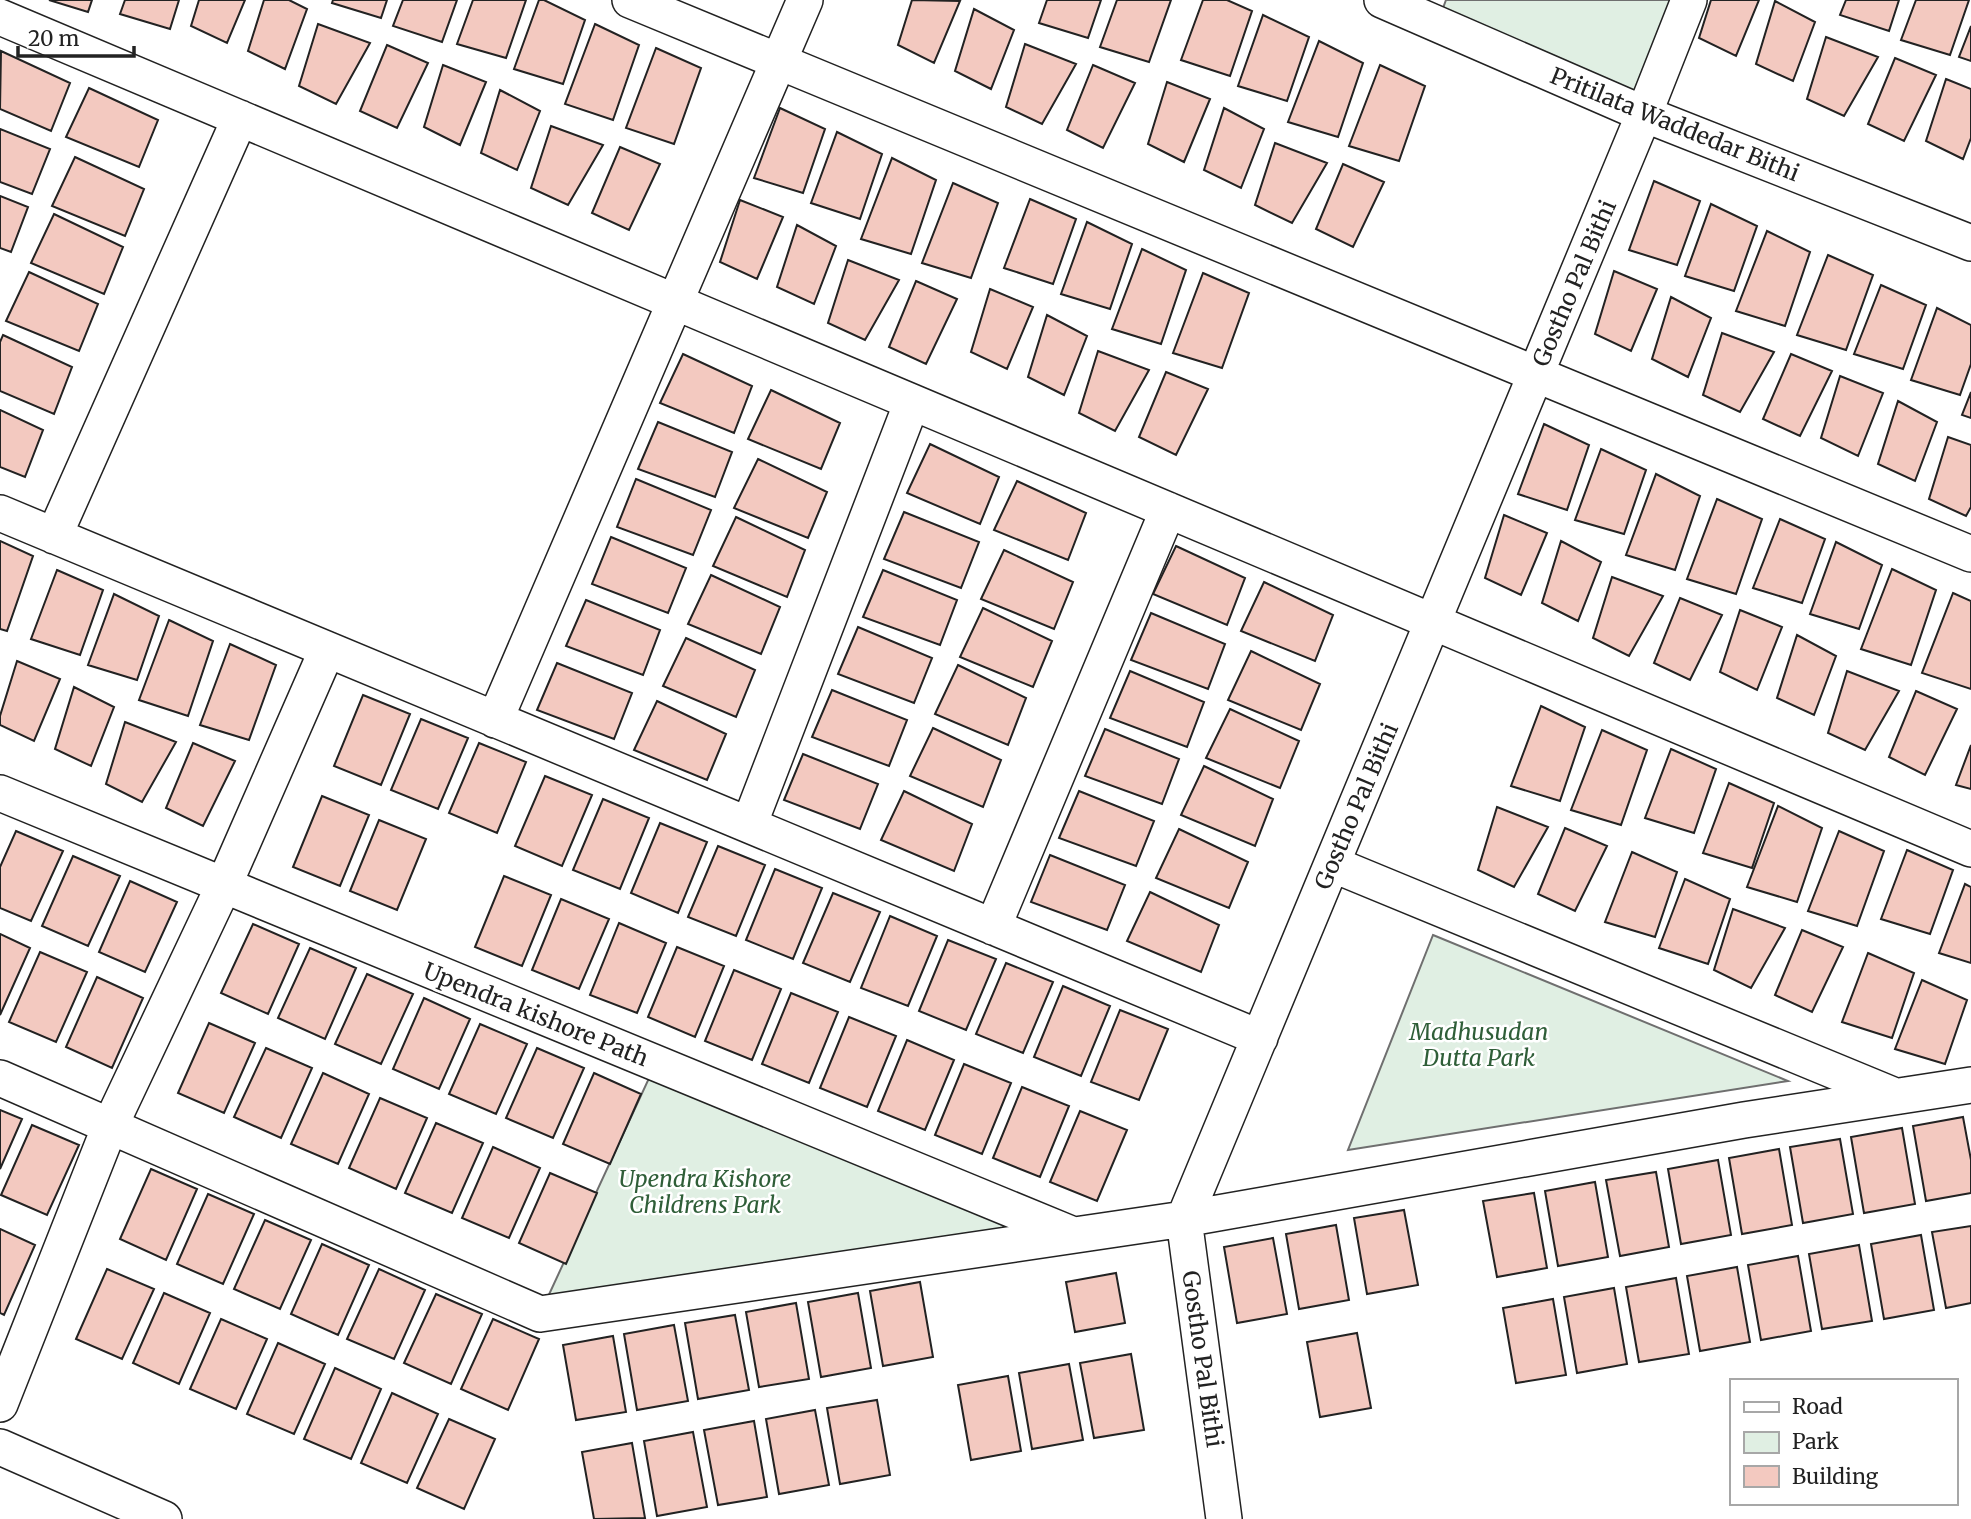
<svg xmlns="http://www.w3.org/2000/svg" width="1971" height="1519" viewBox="0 0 1971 1519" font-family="Merriweather,serif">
  <rect width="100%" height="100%" fill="#fff"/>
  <path fill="#e0efe3" stroke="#6f6f6f" stroke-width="2" d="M1446 0H1685L1643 102 1439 19Z
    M1433 935 1788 1081 1348 1150Z
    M656 1063 1033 1230 540 1314Z"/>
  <path fill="#f3c9c0" stroke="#222" stroke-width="2" d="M49 0H92L88 12Z
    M125 0H179L170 29 120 14Z
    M199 0H245L227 43 191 26Z
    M264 0H289L307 9 285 69 248 51Z
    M333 0H387L381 18 332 3Z
    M403 0H457L442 42 393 26Z
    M473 0H526L506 58 457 44Z
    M539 0H544L585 20 563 84 514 69Z
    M912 0 960 1 934 63 898 45Z
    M1047 0H1101L1088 38 1039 23Z
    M1117 0H1171L1149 62 1100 47Z
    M1203 0H1227L1252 11 1230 76 1181 60Z
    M1711 0H1759L1736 56 1699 38Z
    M1846 0H1899L1889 31 1840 15Z
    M1916 0H1969L1950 55 1901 40Z
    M1775 1 1815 22 1793 81 1756 64Z
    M974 9 1014 30 991 89 955 71Z
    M1263 15 1309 37 1287 101 1238 86Z
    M318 24 370 43 336 104 299 86Z
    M595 24 639 45 613 120 565 104Z
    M1971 26V61L1959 57Z
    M1826 37 1878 57 1844 116 1807 99Z
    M1319 41 1363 63 1338 137 1288 122Z
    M1025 44 1076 64 1042 124 1006 107Z
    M387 45 428 63 397 128 360 111Z
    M656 48 701 68 674 144 626 128Z
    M1 51 70 83 51 131 0 109Z
    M1895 58 1936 75 1904 141 1868 124Z
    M443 65 486 82 460 145 424 127Z
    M1093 65 1135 83 1103 148 1067 130Z
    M1380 65 1425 86 1399 161 1349 146Z
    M1946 79 1971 89V138L1963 159 1926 141Z
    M1167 82 1210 99 1184 162 1148 144Z
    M89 88 158 120 139 167 66 137Z
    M500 90 540 111 517 170 481 153Z
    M780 108 825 129 803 193 754 178Z
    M1224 108 1264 129 1241 188 1204 170Z
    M551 126 603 145 568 205 531 188Z
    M0 129 50 149 32 194 0 182Z
    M837 132 882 154 860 219 811 203Z
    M1275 143 1327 163 1292 223 1255 205Z
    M620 147 660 164 629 230 592 213Z
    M75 157 144 189 125 236 52 206Z
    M892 158 936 180 911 254 861 239Z
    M1343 164 1384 182 1353 247 1316 229Z
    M1654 181 1700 201 1677 265 1629 250Z
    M953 183 998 203 971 278 922 263Z
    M0 196 28 207 11 252 0 248Z
    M1030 199 1076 219 1053 284 1004 268Z
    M740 200 783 217 757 279 720 262Z
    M1711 204 1757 226 1734 291 1685 276Z
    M54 214 123 247 104 294 31 263Z
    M1087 222 1132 244 1110 309 1061 294Z
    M797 225 836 246 814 304 777 287Z
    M1767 231 1810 252 1785 326 1736 311Z
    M1142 249 1186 270 1161 344 1112 329Z
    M1828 255 1873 275 1846 350 1797 335Z
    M848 260 899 280 865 340 828 323Z
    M1614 271 1657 289 1631 351 1595 334Z
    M29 272 98 304 79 351 6 321Z
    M1203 273 1249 293 1222 368 1173 353Z
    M916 281 957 299 926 364 889 347Z
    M1881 285 1926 305 1903 369 1854 354Z
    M990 289 1033 307 1007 369 971 352Z
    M1671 297 1711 318 1688 377 1652 359Z
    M1937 308 1971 325V364L1960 395 1911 380Z
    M1047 315 1087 336 1064 395 1028 377Z
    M1722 333 1774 352 1740 412 1703 395Z
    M3 335 72 367 54 414 0 391V342Z
    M1098 351 1149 370 1115 431 1079 413Z
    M683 354 752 386 734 433 660 403Z
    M1791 354 1832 371 1800 436 1763 419Z
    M1166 372 1208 389 1176 455 1139 437Z
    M1840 376 1883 393 1858 456 1821 438Z
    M771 390 840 423 821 469 748 439Z
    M1971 392V418L1962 415Z
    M1898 401 1937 422 1915 481 1878 464Z
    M0 410 43 430 25 477 0 467Z
    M658 422 732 452 715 497 638 469Z
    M1544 424 1589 445 1567 510 1518 494Z
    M1948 437 1971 445V507L1966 516 1929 499Z
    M930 444 999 477 980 524 907 493Z
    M1601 449 1646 470 1624 534 1575 520Z
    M758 459 827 492 808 538 734 508Z
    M1656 474 1700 496 1675 570 1626 555Z
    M636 479 711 510 693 555 617 527Z
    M1017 481 1086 513 1068 560 994 530Z
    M1717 499 1762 519 1736 594 1687 579Z
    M904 512 979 542 961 588 884 559Z
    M1504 515 1547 533 1521 595 1485 578Z
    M736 517 805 550 787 597 713 566Z
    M1780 519 1825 539 1802 603 1753 588Z
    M611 537 686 568 668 613 592 584Z
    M0 541 33 556 7 631 0 629Z
    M1561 541 1601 562 1578 621 1542 603Z
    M1836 542 1882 565 1859 629 1810 614Z
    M1176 546 1245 578 1227 625 1153 594Z
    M1004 550 1073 582 1054 629 981 599Z
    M1892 569 1936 590 1911 665 1861 649Z
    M57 570 103 590 80 655 31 639Z
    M883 570 957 600 940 645 863 617Z
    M711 575 780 607 761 654 688 624Z
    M1612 577 1663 596 1629 656 1593 638Z
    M1264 582 1333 615 1315 661 1241 631Z
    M1953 593 1971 601V689L1922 673Z
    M114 594 159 616 137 680 88 665Z
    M1680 598 1722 615 1690 680 1654 663Z
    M586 600 660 630 643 675 566 646Z
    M983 608 1052 641 1033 687 960 657Z
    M1740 610 1782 627 1757 690 1720 672Z
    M1151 613 1225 644 1208 689 1131 660Z
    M169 620 213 641 188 716 139 700Z
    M858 627 932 658 914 703 838 674Z
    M1797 635 1836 656 1814 715 1777 698Z
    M686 638 755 670 736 717 663 686Z
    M230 644 276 665 249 740 200 725Z
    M1251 651 1320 684 1301 730 1228 700Z
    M17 661 60 679 34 741 0 725V716Z
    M557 663 632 693 614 739 537 710Z
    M958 665 1026 698 1008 745 935 714Z
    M1130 671 1204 702 1187 747 1110 718Z
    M1847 671 1899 691 1865 750 1828 733Z
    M74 687 114 707 91 766 55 749Z
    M832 690 907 720 889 766 812 737Z
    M1916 691 1957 709 1925 775 1889 757Z
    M363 695 410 714 381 785 334 766Z
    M657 701 726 734 707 780 634 750Z
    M1541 706 1585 727 1560 801 1511 786Z
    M1230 709 1299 741 1280 788 1206 758Z
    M421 719 468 738 438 809 391 790Z
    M125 722 176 742 142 802 106 784Z
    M933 728 1001 760 983 807 910 776Z
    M1105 729 1179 759 1162 804 1085 776Z
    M1602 730 1647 750 1621 825 1571 810Z
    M193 743 235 761 203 826 166 808Z
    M479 743 526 762 497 833 449 813Z
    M1971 745V789L1956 785Z
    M1671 749 1716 769 1694 833 1645 818Z
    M803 754 878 784 860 829 784 800Z
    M1204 766 1273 799 1255 846 1181 815Z
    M545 776 592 795 562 866 515 846Z
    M1729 783 1774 803 1752 868 1703 853Z
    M904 791 972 824 954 871 881 840Z
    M1079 791 1154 821 1136 866 1059 838Z
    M322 796 369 815 340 886 293 867Z
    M603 799 649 818 620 889 573 870Z
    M1778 806 1822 828 1797 902 1747 887Z
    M1497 807 1548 827 1514 887 1478 870Z
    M379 820 426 839 397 910 350 891Z
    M660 823 707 842 678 913 631 893Z
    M1565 828 1607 846 1575 911 1538 894Z
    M1179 829 1248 862 1229 908 1156 878Z
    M16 831 63 851 31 921 0 908V867Z
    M1839 831 1884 851 1857 926 1808 911Z
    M718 846 765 865 736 936 688 917Z
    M1907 850 1953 870 1930 934 1881 919Z
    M1632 852 1677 872 1655 937 1605 922Z
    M1050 855 1125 885 1107 930 1031 902Z
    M73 856 120 876 88 946 42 926Z
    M775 869 822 888 793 959 746 940Z
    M504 876 551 895 522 966 475 947Z
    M1685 879 1730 899 1708 964 1659 948Z
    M130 881 177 902 145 972 99 952Z
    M1965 884 1971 887V963L1939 953Z
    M1150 892 1219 925 1201 972 1127 941Z
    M833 893 880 912 850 982 803 963Z
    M561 899 609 919 579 989 532 970Z
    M1733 909 1785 928 1751 988 1714 970Z
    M890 916 937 936 908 1006 861 988Z
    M619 923 666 943 637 1013 590 995Z
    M253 924 299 944 268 1014 221 993Z
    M1802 930 1843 947 1812 1012 1775 995Z
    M0 934 30 948 0 1015Z
    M948 940 996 959 966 1030 919 1011Z
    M677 947 724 966 695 1037 648 1017Z
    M310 948 356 968 325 1039 278 1018Z
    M40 952 87 972 56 1042 9 1022Z
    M1868 953 1914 973 1892 1038 1842 1022Z
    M1006 963 1053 982 1023 1053 976 1034Z
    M734 970 781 989 752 1060 705 1041Z
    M367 974 413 994 381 1064 335 1044Z
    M97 977 143 998 112 1068 66 1047Z
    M1922 980 1967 1000 1945 1064 1895 1049Z
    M1063 986 1110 1006 1081 1076 1034 1057Z
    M791 993 838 1012 809 1083 762 1064Z
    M424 998 470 1019 439 1089 393 1069Z
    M1120 1010 1168 1029 1139 1100 1091 1082Z
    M849 1017 896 1036 867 1107 820 1088Z
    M209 1023 255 1043 224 1113 178 1093Z
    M480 1024 527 1044 496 1114 449 1094Z
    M907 1040 954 1060 925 1130 878 1111Z
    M266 1048 312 1068 281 1138 234 1117Z
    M537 1048 584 1068 553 1138 506 1118Z
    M964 1064 1011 1083 982 1154 935 1135Z
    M323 1073 369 1094 338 1164 291 1144Z
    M594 1073 641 1094 610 1164 563 1144Z
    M1022 1087 1069 1106 1040 1177 993 1158Z
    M380 1098 427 1118 396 1189 349 1168Z
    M0 1110 22 1119 0 1169Z
    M1080 1111 1127 1130 1097 1201 1050 1182Z
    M1963 1117 1971 1160V1193L1926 1201 1913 1126Z
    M436 1123 483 1143 452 1213 405 1193Z
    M32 1125 79 1145 47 1215 1 1195Z
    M1902 1128 1915 1204 1864 1213 1851 1137Z
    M1840 1139 1853 1214 1803 1223 1790 1147Z
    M493 1147 540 1168 509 1238 462 1218Z
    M1779 1149 1792 1225 1742 1234 1729 1158Z
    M1718 1160 1731 1235 1681 1244 1668 1169Z
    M151 1169 197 1189 166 1260 120 1239Z
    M1656 1172 1669 1247 1620 1256 1606 1180Z
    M550 1173 597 1193 566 1264 519 1243Z
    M1595 1182 1608 1257 1558 1266 1545 1191Z
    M1534 1193 1547 1268 1497 1277 1483 1201Z
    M208 1194 254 1214 223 1284 177 1264Z
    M1404 1210 1418 1285 1367 1294 1354 1218Z
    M265 1220 311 1240 280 1309 234 1289Z
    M1336 1225 1349 1300 1299 1309 1286 1234Z
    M1971 1226V1303L1946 1308 1932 1232Z
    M0 1229 35 1245 4 1315 0 1313Z
    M1921 1235 1934 1310 1884 1319 1871 1244Z
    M1273 1238 1287 1314 1237 1323 1224 1247Z
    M322 1244 369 1265 338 1335 291 1314Z
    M1859 1245 1872 1321 1822 1329 1809 1254Z
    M1798 1256 1811 1331 1761 1340 1748 1265Z
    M1737 1267 1750 1342 1700 1351 1687 1276Z
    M107 1269 154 1289 122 1359 76 1339Z
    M379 1269 425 1290 394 1359 347 1339Z
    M1116 1273 1125 1323 1075 1332 1066 1282Z
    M1676 1278 1689 1354 1639 1362 1626 1287Z
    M920 1282 933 1357 883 1366 870 1291Z
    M1614 1288 1627 1364 1577 1373 1564 1297Z
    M164 1293 210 1313 179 1384 133 1363Z
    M858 1293 871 1368 821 1377 808 1302Z
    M436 1294 482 1314 451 1384 404 1363Z
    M1553 1299 1566 1375 1516 1383 1503 1308Z
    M796 1303 809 1379 759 1387 746 1312Z
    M735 1315 749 1390 698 1399 685 1323Z
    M221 1319 267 1339 236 1409 190 1389Z
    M493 1319 539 1339 508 1410 461 1389Z
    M674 1325 688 1401 637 1410 624 1334Z
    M1357 1333 1371 1408 1320 1417 1307 1342Z
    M613 1336 626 1412 576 1420 563 1345Z
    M278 1343 325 1364 294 1434 247 1414Z
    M1131 1354 1144 1430 1094 1438 1080 1363Z
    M1069 1364 1083 1440 1032 1449 1019 1373Z
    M335 1368 381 1389 351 1459 304 1439Z
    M1008 1376 1021 1451 971 1460 958 1385Z
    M392 1393 438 1414 407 1483 361 1463Z
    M877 1400 890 1475 840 1484 827 1408Z
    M815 1410 829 1485 779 1494 766 1419Z
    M449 1419 495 1439 464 1509 417 1488Z
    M754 1421 767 1497 718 1505 704 1430Z
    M693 1432 707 1507 657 1516 644 1441Z
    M632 1443 645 1518 594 1519 582 1452Z"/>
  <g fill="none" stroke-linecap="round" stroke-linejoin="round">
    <defs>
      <path id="street" d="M630 0 1971 554
        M1382 0 1644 114 1971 243
        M0 17 1971 849
        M0 513 1260 1038
        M54 536 240 118
        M495 720 805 0
        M0 793 1071 1234
        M749 825 912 402
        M1332 864 1895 1096
        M993 927 1168 510
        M0 1078 540 1314 1184 1219 1744 1120 1971 1085
        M0 1404 110 1126 224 885 327 650
        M0 1447 164 1519
        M1224 1519 1184 1219 1644 114 1689 0"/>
    </defs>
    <use href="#street" stroke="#222" stroke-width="38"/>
    <use href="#street" stroke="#fff" stroke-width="35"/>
  </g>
  <g text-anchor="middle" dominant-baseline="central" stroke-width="5" stroke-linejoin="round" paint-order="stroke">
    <g font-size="23" fill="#222" stroke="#fff">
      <text transform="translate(1675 124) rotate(22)">Pritilata Waddedar Bithi</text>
      <text transform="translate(1574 283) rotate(-67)">Gostho Pal Bithi</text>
      <text transform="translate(1356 806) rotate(-67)">Gostho Pal Bithi</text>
      <text transform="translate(536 1014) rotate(22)">Upendra kishore Path</text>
      <text transform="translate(1203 1359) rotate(82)">Gostho Pal Bithi</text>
    </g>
    <g font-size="23" font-style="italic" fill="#2f5e38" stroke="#fff">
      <text x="1479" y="1031">Madhusudan<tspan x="1479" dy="26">Dutta Park</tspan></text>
      <text x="705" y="1178">Upendra Kishore<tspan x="705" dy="26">Childrens Park</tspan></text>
    </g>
  </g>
  <rect x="1730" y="1379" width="228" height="126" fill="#ffffff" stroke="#a7a7a7" stroke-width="2"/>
  <rect x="1744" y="1402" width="35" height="10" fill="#ffffff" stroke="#a7a7a7" stroke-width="2"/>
  <text x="1792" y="1414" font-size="21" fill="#222222">Road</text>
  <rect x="1744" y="1432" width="35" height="21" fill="#e0efe3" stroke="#a7a7a7" stroke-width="2"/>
  <text x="1792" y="1449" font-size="21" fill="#222222">Park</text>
  <rect x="1744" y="1466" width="35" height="21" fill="#f3c9c0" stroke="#a7a7a7" stroke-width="2"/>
  <text x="1792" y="1484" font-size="21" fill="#222222">Building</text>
  <path d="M18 46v10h116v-10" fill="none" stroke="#222222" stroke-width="3.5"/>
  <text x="28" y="46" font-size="21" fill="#222222" stroke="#ffffff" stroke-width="5" paint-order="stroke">20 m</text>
</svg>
